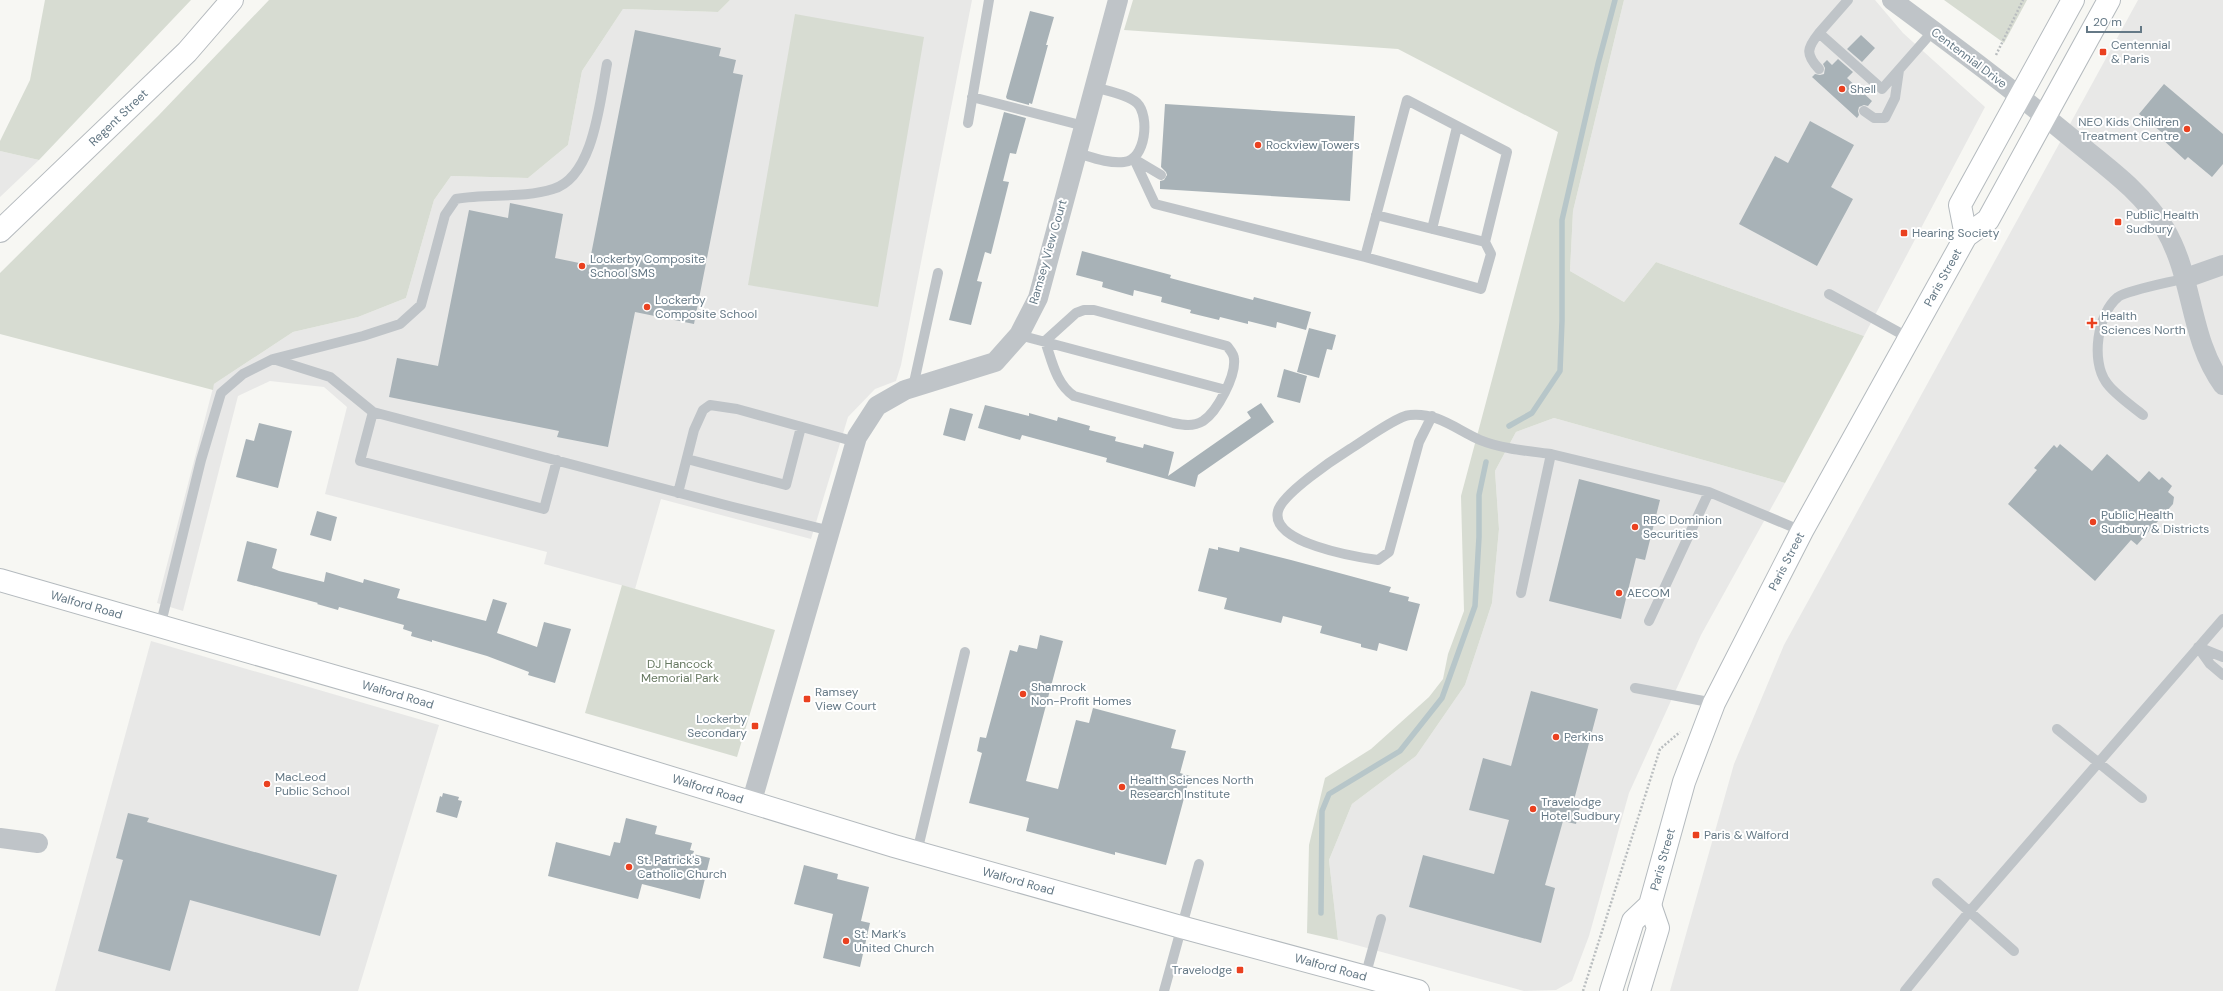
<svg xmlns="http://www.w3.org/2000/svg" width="2223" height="991" viewBox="0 0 2223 991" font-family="'DM Sans',sans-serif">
  <rect width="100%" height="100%" fill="#f7f7f3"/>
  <path fill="#e8e8e7" d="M730 0H972L901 365 896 381 875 389 848 417 811 539 661 499 635 589 544 564 547 552 325 494 347 407 324 387 270 381 238 396 183 611 157 603 214 384 293 332 358 317 406 298 434 200 451 176 528 178 568 145 582 71 623 9 718 12Z
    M1624 0H1875L1903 33 1985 107 1864 336 1656 262 1624 302 1570 271 1573 211Z
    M2138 0H2223V991H1670L1734 764 1784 645Z
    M0 151 39 160 0 197Z
    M1554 418 1785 483 1701 635 1629 793 1589 936 1572 981 1556 990 1524 991 1338 940 1329 860 1352 804 1416 756 1465 685 1492 603 1499 529 1495 471 1516 432Z
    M151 641 439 725 358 991H55Z"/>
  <path fill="#d7dcd2" d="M45 0H191L39 160 0 151V141L30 80Z
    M269 0H730L718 12 623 9 582 71 568 145 528 178 451 176 434 200 406 298 358 317 293 332 214 384 213 390 0 334V273L158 116Z
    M1133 0H1624L1573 211 1570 271 1624 302 1656 262 1864 336 1785 483 1554 418 1516 432 1495 471 1499 529 1492 603 1465 685 1416 756 1352 804 1329 860 1338 940 1307 933 1309 845 1325 778 1371 749 1429 697 1443 679 1448 654 1464 611 1461 496 1558 132 1398 49 1124 30Z
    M1944 0H2027L2004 43Z
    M795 14 924 37 878 307 748 285Z
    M622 585 775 630 737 757 585 713Z"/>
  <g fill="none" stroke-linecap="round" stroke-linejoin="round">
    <path stroke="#b7c6c9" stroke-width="5.5" d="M1509 426 1532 413 1560 371 1562 321V220L1598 64 1615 0
      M1321 913 1322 811 1329 794 1400 751 1442 698 1475 606 1479 537V495L1486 462"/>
  </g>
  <path fill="#a8b2b7" d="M1030 11 1054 17 1046 45H1048L1032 104 1029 103V105L1007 99 1006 97Z
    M635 30 721 48 719 56 736 60 733 73 743 75 694 324 635 312 608 447 557 437 559 431 389 397 397 358 438 366 469 210 508 218 510 203 563 214 555 258 589 265Z
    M1861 35 1875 48 1862 62 1847 49Z
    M1838 59 1853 72 1847 78 1872 101 1868 106 1864 105 1859 107 1858 111 1859 115 1857 118 1812 77 1815 74 1820 75 1824 74 1825 68 1823 64 1827 60 1832 65Z
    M2164 84 2223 134V164L2212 177 2188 157 2185 160 2162 139 2165 135 2139 114Z
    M1165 104 1355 116 1350 201 1160 189V181L1164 180 1167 175 1166 172 1161 167Z
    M1004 112 1026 118 1016 154 1010 153 1003 181 1009 182 991 254 985 252 977 281 982 282 971 325 949 320Z
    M1810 121 1854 145 1831 187 1853 199 1817 266 1739 224 1775 156 1788 163Z
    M1082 251 1171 275 1170 278 1253 300 1254 297 1311 312 1306 330 1277 322 1276 328 1248 321V324L1220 317 1219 320 1190 313 1191 310 1161 302 1162 297 1134 290 1133 296 1102 287 1103 282 1076 275Z
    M1309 328 1336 335 1332 350 1327 349 1319 378 1297 372Z
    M1284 369 1307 376 1300 403 1277 397Z
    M1261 403 1274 422 1198 475 1195 487 1106 462 1107 458 1022 435 1020 440 978 428 985 405 1029 416V413L1057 421 1058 417 1090 426 1089 430 1116 437 1115 441 1143 448 1144 444 1174 452 1168 476 1251 418 1247 412Z
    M950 408 973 414 965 441 943 435Z
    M259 423 292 431 278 488 236 477 246 439 254 441Z
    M2060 444 2092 471 2107 454 2139 482 2149 471 2159 480 2162 477 2172 486 2168 492 2174 497 2173 504 2137 545 2131 540 2095 581 2008 504 2037 470 2034 468 2054 445 2057 448Z
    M1579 479 1660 500 1645 560 1636 558 1621 619 1549 601Z
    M317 511 337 517 331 541 310 535Z
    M247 541 277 549 272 568 279 571 324 582 326 572 363 583 364 579 400 589 397 598 486 621 493 599 507 603 497 633 537 647 544 622 571 629 555 683 528 675 529 672 487 656 432 640V642L411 636 412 632 403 629 404 625 339 607 338 610 317 604 318 603 237 581Z
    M1218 547 1239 552 1240 547 1291 560 1391 587 1389 592 1409 597 1408 601 1420 604 1407 651 1379 643 1377 651 1361 647V644L1320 633 1322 626 1283 616 1281 623 1224 609 1227 598 1198 591 1209 548 1218 550Z
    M1040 635 1063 641 1026 781 1058 789 1076 720 1089 723 1093 708 1176 730 1171 748 1186 751 1180 773 1190 776 1166 865 1115 852V855L1026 831 1029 818 969 803 982 753 977 751 980 737 986 738 1010 650 1017 652 1019 645 1037 649Z
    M1531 691 1598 709 1574 800 1581 802 1576 824 1563 821 1545 885 1555 888 1541 943 1409 907 1423 855 1494 874 1509 820 1469 810 1483 758 1511 766Z
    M443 793 459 797 458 800 462 801 457 818 436 812 440 796 442 797Z
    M128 813 149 818 147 822 337 875 320 936 190 900 170 971 98 951 123 860 116 858Z
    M626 818 657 826 655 834 692 843 690 850 694 851 693 854 710 858 700 899 642 884 638 899 548 876 556 842 610 856 614 842 620 843Z
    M804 865 838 874 837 879 869 887 861 921 870 923 860 967 823 958 833 914 794 904Z"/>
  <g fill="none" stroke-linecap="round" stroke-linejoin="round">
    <defs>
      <g id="secondary">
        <path d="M1966 236 1960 205 2073 0"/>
        <path id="s1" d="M0 580 420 701 894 846 1181 927 1418 991"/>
        <path id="s2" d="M1611 991 1633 921 1650 905 1684 782 1714 703 1802 531 1966 236 1988 220 2109 0"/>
        <path d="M1639 991 1658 928 1650 905"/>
      </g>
      <g id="primary">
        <path id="s3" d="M0 231 187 52 232 0"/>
      </g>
    </defs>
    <use href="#secondary" stroke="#b4babe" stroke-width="24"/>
    <use href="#primary" stroke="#b5babe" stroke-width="24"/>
    <path stroke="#b9bdbf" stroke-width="2.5" stroke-dasharray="2 2" stroke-linecap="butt" d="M1996 55 2023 0
      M1583 991 1660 749 1680 732"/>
    <path stroke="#bfc4c8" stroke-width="10" d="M1848 0 1819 33 1882 89 1933 31
      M1819 69C1805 54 1807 48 1819 33
      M972 97 1084 126
      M1864 111 1874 118H1885L1895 98 1899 70
      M968 123 989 0
      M1077 153C1091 157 1109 164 1124 162 1146 160 1150 116 1137 103 1127 94 1107 91 1094 87
      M1134 159 1155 204 1365 257 1407 100 1507 152 1485 242 1376 215
      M1134 159 1161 175
      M1432 229 1457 127
      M1365 257 1481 289 1491 254 1485 242
      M1829 294 1909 338
      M1084 310H1094L1227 346C1230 350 1234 354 1234 359 1236 376 1217 412 1203 421 1193 427 1183 425 1173 423L1074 396C1056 384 1052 361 1045 341L1076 313Z
      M1019 335 1226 390
      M273 359 363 336 400 324 421 305 445 215 456 199C487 193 522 199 553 189 594 177 600 100 607 64
      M913 387 938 273
      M373 412 360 461 544 509 557 460
      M2143 415C2132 406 2113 393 2106 382 2091 361 2097 314 2118 297 2128 290 2172 282 2186 278
      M1432 416 1419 442 1389 552 1378 560C1356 557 1270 543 1278 511 1282 494 1334 459 1350 449 1363 441 1397 416 1410 415 1437 412 1457 430 1480 440 1502 449 1528 451 1551 454
      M687 459 786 485 801 427
      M678 493 694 430 703 410 710 405 737 409 856 442
      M1521 593 1551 454 1709 492
      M1649 621 1709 492 1802 531
      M160 627 201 460 221 393 243 374 273 359 330 377 373 412 733 507 831 531
      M2198 647 2210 664 2223 675
      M2198 647 2223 657
      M1635 688 1714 703
      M2057 729 2142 798
      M917 852 965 652
      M1937 883 2014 951
      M1365 977 1381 919
      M1164 991 1199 864
      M1905 991 1969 912 2223 619"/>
    <path stroke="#bfc4c8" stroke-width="20" d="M1892 0C1954 46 2016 92 2075 141 2109 169 2141 191 2165 229 2194 278 2189 339 2223 385
      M2186 278 2223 265
      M751 804 857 437 877 406 905 390 995 362 1019 335 1038 298 1118 0
      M0 838 38 843"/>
    <use href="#secondary" stroke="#fff" stroke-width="22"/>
    <use href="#primary" stroke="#fff" stroke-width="22"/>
  </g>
  <g fill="#ea4120" stroke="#fff" stroke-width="1.5">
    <rect x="2099" y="48" width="8" height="8" rx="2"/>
    <circle cx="1842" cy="89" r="4"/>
    <circle cx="2187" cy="129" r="4"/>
    <circle cx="1258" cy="145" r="4"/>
    <rect x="2114" y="218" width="8" height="8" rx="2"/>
    <rect x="1900" y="229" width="8" height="8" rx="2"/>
    <circle cx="582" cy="266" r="4"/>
    <circle cx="647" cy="307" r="4"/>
    <path d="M2090 317h4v4h4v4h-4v4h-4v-4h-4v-4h4z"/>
    <circle cx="2093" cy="522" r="4"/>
    <circle cx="1635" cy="527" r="4"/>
    <circle cx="1619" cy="593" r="4"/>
    <circle cx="1023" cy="694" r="4"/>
    <rect x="803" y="695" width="8" height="8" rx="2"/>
    <rect x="751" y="722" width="8" height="8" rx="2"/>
    <circle cx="1556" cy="737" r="4"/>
    <circle cx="267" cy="784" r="4"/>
    <circle cx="1122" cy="787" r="4"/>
    <circle cx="1533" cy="809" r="4"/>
    <rect x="1692" y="831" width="8" height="8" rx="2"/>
    <circle cx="629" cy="867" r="4"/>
    <circle cx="846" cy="941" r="4"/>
    <rect x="1236" y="966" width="8" height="8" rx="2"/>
  </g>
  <g text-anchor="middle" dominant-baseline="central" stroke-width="4" stroke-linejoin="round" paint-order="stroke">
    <g font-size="12" fill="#657986" stroke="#fff" text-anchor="start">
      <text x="2111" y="45">Centennial<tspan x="2111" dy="14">&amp; Paris</tspan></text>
      <text x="1850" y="89">Shell</text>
      <text x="2179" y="122" text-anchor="end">NEO Kids Children<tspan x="2179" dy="14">Treatment Centre</tspan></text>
      <text x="1266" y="145">Rockview Towers</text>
      <text x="2126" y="215">Public Health<tspan x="2126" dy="14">Sudbury</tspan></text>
      <text x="1912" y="233">Hearing Society</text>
      <text x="590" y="259">Lockerby Composite<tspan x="590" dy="14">School SMS</tspan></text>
      <text x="655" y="300">Lockerby<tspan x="655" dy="14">Composite School</tspan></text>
      <text x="2101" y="316">Health<tspan x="2101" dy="14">Sciences North</tspan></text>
      <text x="2101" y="515">Public Health<tspan x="2101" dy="14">Sudbury &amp; Districts</tspan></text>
      <text x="1643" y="520">RBC Dominion<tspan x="1643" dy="14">Securities</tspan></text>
      <text x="1627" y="593">AECOM</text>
      <text x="1031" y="687">Shamrock<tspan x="1031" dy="14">Non-Profit Homes</tspan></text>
      <text x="815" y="692">Ramsey<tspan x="815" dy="14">View Court</tspan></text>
      <text x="747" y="719" text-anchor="end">Lockerby<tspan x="747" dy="14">Secondary</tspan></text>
      <text x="1564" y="737">Perkins</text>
      <text x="275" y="777">MacLeod<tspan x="275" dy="14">Public School</tspan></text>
      <text x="1130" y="780">Health Sciences North<tspan x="1130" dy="14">Research Institute</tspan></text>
      <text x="1541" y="802">Travelodge<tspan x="1541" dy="14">Hotel Sudbury</tspan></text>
      <text x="1704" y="835">Paris &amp; Walford</text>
      <text x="637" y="860">St. Patrick's<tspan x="637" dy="14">Catholic Church</tspan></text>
      <text x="854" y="934">St. Mark’s<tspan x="854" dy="14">United Church</tspan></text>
      <text x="1232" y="970" text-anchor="end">Travelodge</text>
    </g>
    <g font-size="12" fill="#657986" stroke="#fff">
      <text transform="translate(1969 58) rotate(37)">Centennial Drive</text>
      <text stroke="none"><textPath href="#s3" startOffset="164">Regent Street</textPath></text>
      <text transform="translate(1048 252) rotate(-74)">Ramsey View Court</text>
      <text stroke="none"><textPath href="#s2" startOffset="792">Paris Street</textPath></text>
      <text stroke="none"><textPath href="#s2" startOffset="468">Paris Street</textPath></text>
      <text stroke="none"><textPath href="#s1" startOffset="90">Walford Road</textPath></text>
      <text stroke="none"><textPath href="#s1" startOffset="414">Walford Road</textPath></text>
      <text stroke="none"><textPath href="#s1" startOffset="738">Walford Road</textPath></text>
      <text stroke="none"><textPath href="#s2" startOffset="144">Paris Street</textPath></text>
      <text stroke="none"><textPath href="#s1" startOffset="1062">Walford Road</textPath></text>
      <text stroke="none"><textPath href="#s1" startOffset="1386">Walford Road</textPath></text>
    </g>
    <g font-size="12" fill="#667860" stroke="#fff">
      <text x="680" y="664">DJ Hancock<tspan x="680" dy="14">Memorial Park</tspan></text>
    </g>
  </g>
  <path d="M2087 26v6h54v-6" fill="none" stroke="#657986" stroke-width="2"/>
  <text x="2093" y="26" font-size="12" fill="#657986" stroke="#ffffff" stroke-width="3" paint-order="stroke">20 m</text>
</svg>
